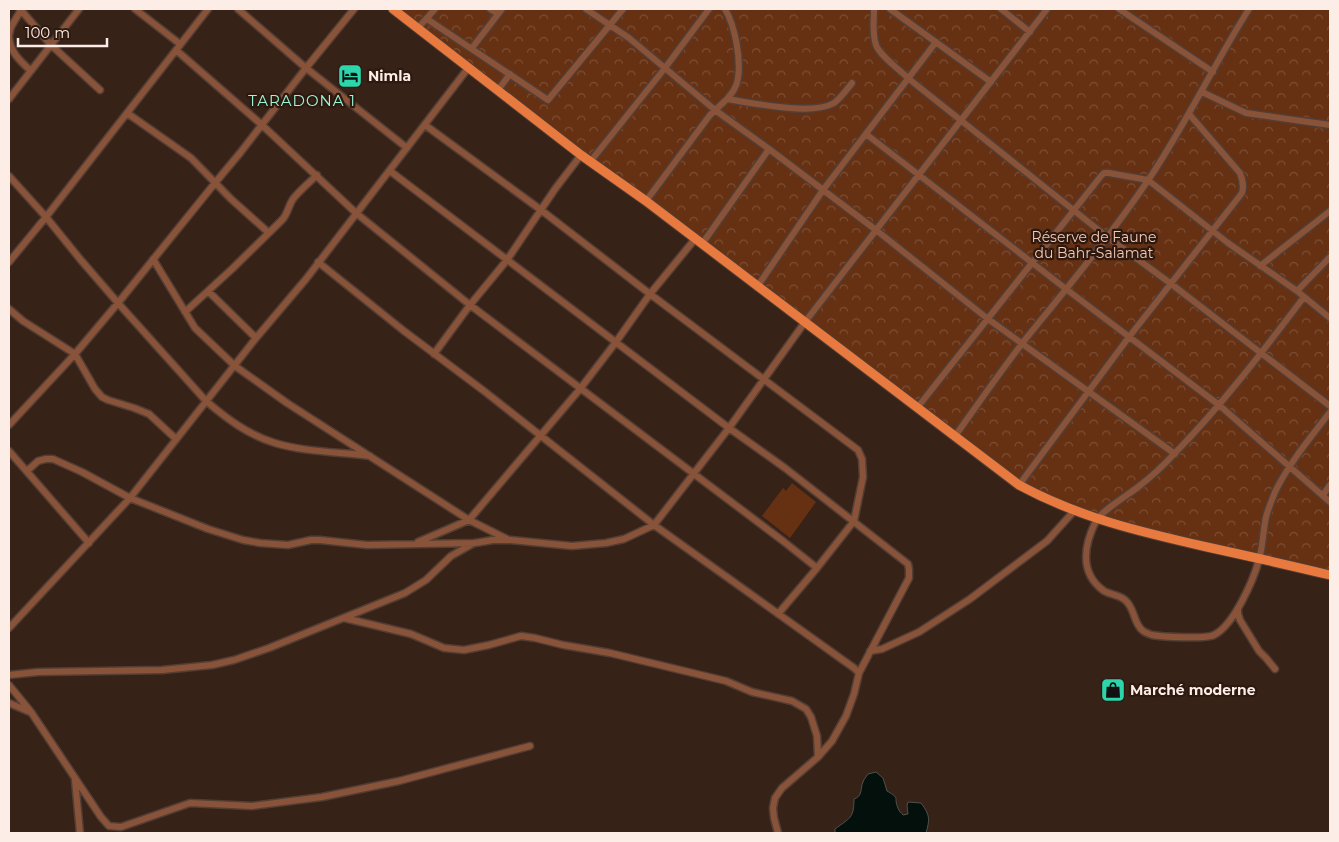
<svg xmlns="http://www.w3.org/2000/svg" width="1339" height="842" viewBox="0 0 1339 842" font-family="Montserrat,sans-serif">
  <defs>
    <pattern id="park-crowns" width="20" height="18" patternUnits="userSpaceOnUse" patternTransform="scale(1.25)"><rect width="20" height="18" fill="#663012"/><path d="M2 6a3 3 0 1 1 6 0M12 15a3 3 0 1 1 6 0" fill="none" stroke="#7d4e34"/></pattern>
  </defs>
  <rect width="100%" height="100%" fill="#372218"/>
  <path fill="#663012" d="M792 483 816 502 790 538 762 516 783 488 786 491Z"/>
  <path fill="url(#park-crowns)" d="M393 9H1330V575L1154 535 1038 495Z"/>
  <path fill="#03100b" stroke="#4e524d" d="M876 772 883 778 887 791C901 799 893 797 898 808 899 811 901 813 903 815L908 814 907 806 908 802 921 803C930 815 930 819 926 833H835V829C850 818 854 818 854 799 863 796 860 789 863 782 864 779 866 777 868 774Z"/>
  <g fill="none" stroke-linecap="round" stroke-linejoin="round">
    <defs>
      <path id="minor" d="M20 9 51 45 100 90
        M135 9 180 44
        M238 9 306 68 407 148
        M490 9 498 14
        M586 9 629 38 715 110 769 149 876 230 988 319 1175 454
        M725 9C735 26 741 58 738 78 737 87 732 93 727 99
        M874 9C874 20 872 34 876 45 880 56 900 70 909 79L1106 236 1170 283 1330 406
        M890 9 991 82
        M1001 9 1030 32
        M1119 9 1213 72
        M427 19 548 100 623 9
        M418 28 435 9
        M9 35 11 27 21 10
        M9 37C10 52 20 61 31 71
        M472 48 502 9
        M176 50 262 125 356 213 470 305 783 541 817 568 778 614
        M498 90 510 74
        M1202 92 1246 113 1330 125
        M9 99 79 9
        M127 113 191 158 231 199 269 233
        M425 125 541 210 650 294 858 450 862 459 863 477 854 521 817 568
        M866 134 1066 289 1219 405 1330 502
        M590 162 665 68 709 9
        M390 171 729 428 785 468 908 564 909 569V578L859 673 854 694 846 716 832 741 818 757 782 788 775 798 773 808 774 818 778 833
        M9 176 46 217 80 259 118 303 206 401C226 418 248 435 275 443 305 452 339 452 370 456
        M646 201 710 115 727 99C752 103 812 116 834 103 841 98 847 89 852 83
        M702 244 769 149
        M153 259 195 328 235 366 287 403 469 520 507 539
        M9 262 46 217 208 9
        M318 262 404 331 484 391 654 525 854 668 859 673
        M1260 266 1330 211
        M757 287 823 190 936 42
        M208 291 256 338
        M1297 291 1330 257
        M1304 297C1263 351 1222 405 1175 453 1164 465 1151 477 1138 487 1128 495 1100 512 1096 521 1084 545 1079 573 1104 591 1111 595 1120 595 1125 600 1135 608 1133 622 1142 630 1144 632 1149 634 1152 635 1162 637 1206 639 1214 635 1234 625 1253 581 1259 560 1263 546 1263 531 1266 517 1268 509 1272 500 1275 492 1289 463 1311 437 1330 412
        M9 309 23 321 75 354 95 389 102 397 108 400 134 408 149 414 176 439
        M185 312 232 269 282 220C288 214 288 206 293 199 300 190 309 183 317 175
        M434 354 470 305 507 260 555 189 581 155
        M917 408 1101 176 1104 173H1109L1148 180 1228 243 1297 291 1330 318
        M9 425 75 354 118 303 215 183 240 153 306 68 354 9
        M955 436C978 404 1000 372 1024 341 1067 288 1111 235 1149 179 1186 124 1214 64 1249 9
        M9 451 89 543
        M27 471 38 461 46 459H53L82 472 130 498 208 529 243 540 260 543 288 545 311 540H320L367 545 475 543 493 540H511L572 546 606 543 624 539 654 525 729 428 805 322 1047 9
        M1019 485 1129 337 1242 193C1244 186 1243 181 1240 173L1189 114
        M1323 495 1330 485
        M418 542 469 520 580 389 616 342 650 294 695 239
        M1238 608V614L1240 620 1259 651 1266 658 1275 669
        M344 618 411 634 444 648 464 650 489 645 521 636 535 638 563 645 610 653 726 681 752 692 792 701 806 709 811 717 817 736 818 757
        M9 628 130 498 256 338 306 279 469 67
        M870 651 882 649 919 632 970 599 1047 541 1075 510
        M9 675 38 672 162 670 212 665 234 660 269 648 405 593 426 580 451 556 474 543
        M9 685 31 712 101 817 109 826 121 827 190 803 252 806 322 797 399 781 530 746
        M9 703 30 712
        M75 780 80 833"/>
      <path id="major" d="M393 9 581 155 646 201 1019 485C1080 518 1141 532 1207 547 1248 556 1289 565 1330 575"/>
    </defs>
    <use href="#minor" stroke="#533e35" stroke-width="9"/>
    <use href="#major" stroke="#533e35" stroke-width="11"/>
    <use href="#minor" stroke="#895339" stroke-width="6"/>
    <use href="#major" stroke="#e97a3f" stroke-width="9"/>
  </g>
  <defs>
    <symbol id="hotel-square" viewBox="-11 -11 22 22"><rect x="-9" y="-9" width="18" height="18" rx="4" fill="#2dd5ab" stroke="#2d190f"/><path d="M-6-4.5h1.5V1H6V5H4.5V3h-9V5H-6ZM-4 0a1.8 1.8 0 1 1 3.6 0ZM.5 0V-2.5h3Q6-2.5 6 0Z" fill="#111"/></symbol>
    <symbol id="shop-square" viewBox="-11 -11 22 22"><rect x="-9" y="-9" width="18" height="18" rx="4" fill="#2dd5ab" stroke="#2d190f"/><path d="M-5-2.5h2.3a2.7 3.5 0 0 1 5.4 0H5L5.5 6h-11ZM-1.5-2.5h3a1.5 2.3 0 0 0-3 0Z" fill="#111"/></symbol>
  </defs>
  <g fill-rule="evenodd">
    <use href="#hotel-square" x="336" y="62" width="28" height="28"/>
    <use href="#shop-square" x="1099" y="676" width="28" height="28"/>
  </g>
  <g text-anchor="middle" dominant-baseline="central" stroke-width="4.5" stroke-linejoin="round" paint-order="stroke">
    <g font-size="14" font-weight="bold" fill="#fcede6" stroke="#2d190f" text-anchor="start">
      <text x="368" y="76">Nimla</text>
      <text x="1130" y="690">Marché moderne</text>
    </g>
    <g font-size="14" fill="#f7c9b3" stroke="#2d190f">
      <text x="1094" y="237">Réserve de Faune<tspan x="1094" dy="16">du Bahr-Salamat</tspan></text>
    </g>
    <g font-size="15" letter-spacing="1" fill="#99f7d8" stroke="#2d190f">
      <text x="302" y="100">TARADONA 1</text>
    </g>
  </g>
  <rect width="1339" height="842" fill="none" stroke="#fcede6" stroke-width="20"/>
  <path d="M18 38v8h89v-8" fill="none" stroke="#fcede6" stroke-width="2.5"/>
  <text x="25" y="38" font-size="15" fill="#fcede6" stroke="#2d190f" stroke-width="4" paint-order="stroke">100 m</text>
</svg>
